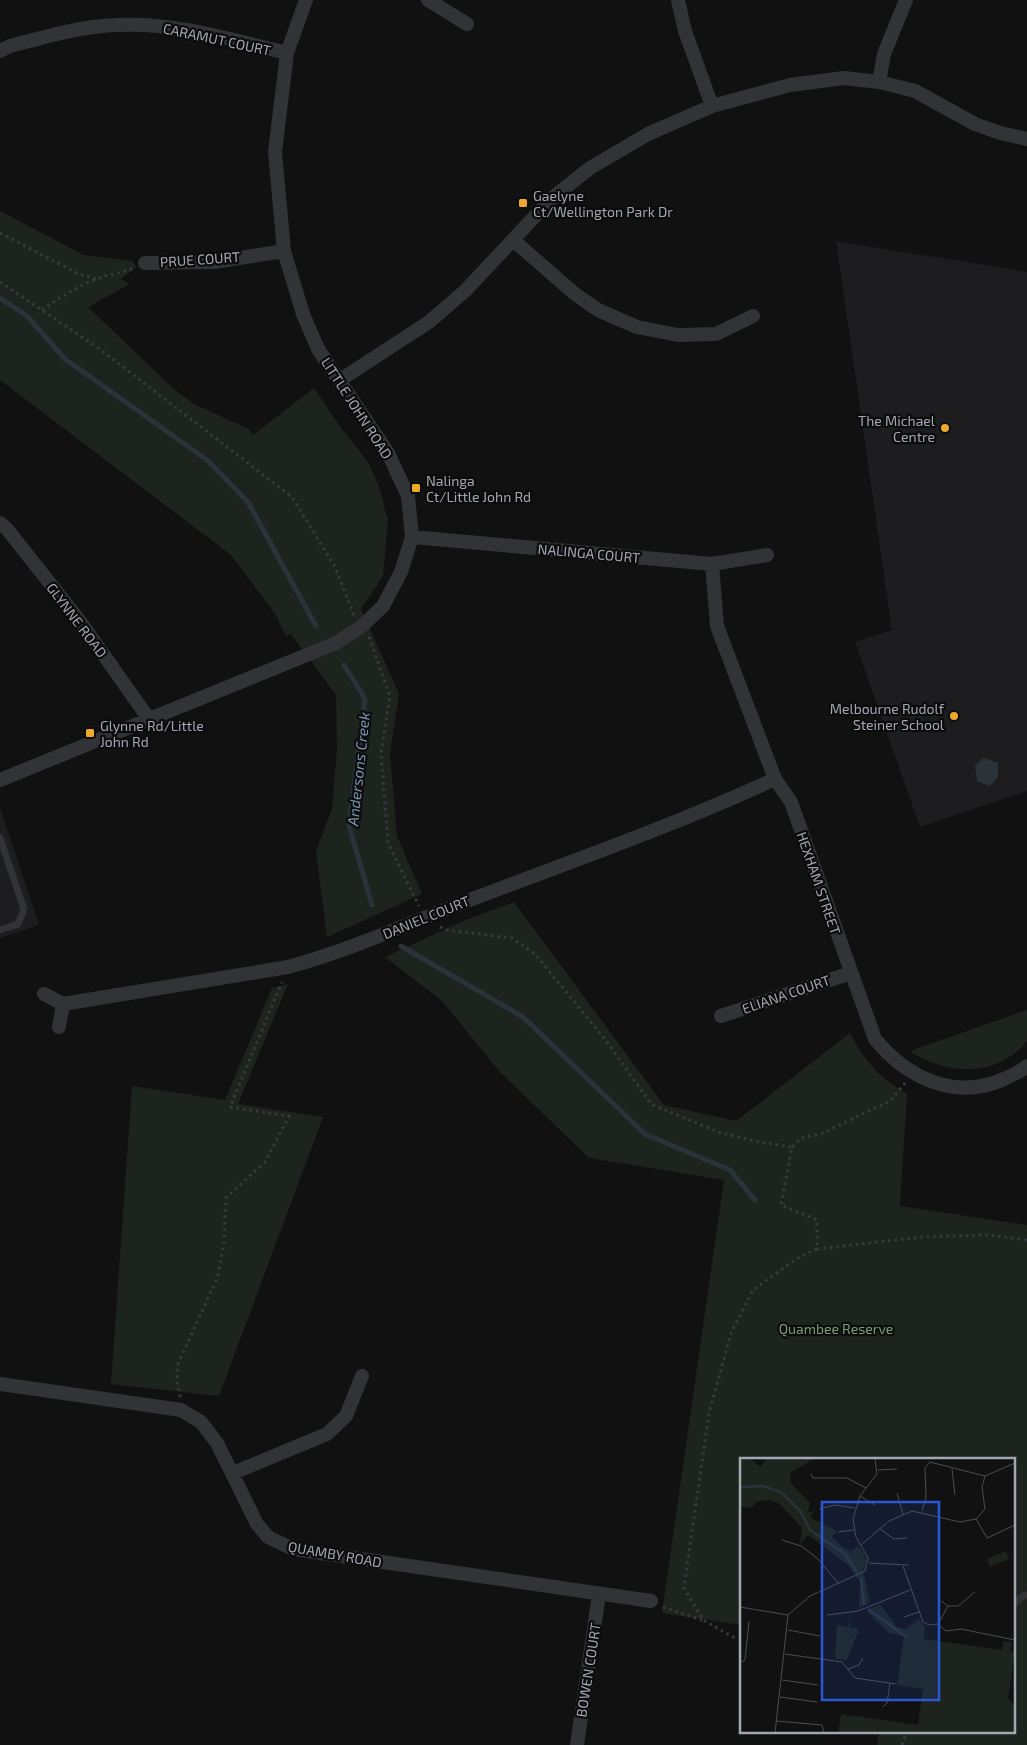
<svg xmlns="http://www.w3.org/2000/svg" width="1027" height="1745" viewBox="0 0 1027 1745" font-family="'Exo 2',sans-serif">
  <rect width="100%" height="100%" fill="#111112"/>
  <path fill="#1d1d1f" d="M836 241 1027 272V791L920 827 855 642 892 630Z
    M0 808 39 925 0 938Z"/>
  <path fill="#1d241e" d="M0 211 84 255 133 261 136 267 121 279 130 284 88 307 175 390 194 404 249 429 253 435 314 388 339 425 368 462 376 479 383 499 385 511 388 518 383 576 361 609 399 694 390 754 397 836 422 894 327 937 316 851 332 809 337 749 336 695 291 634 286 636 275 614 231 555 0 380Z
    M514 902 664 1105 736 1121 850 1033C863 1060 881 1079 907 1094L900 1206 1027 1225V1745H877L879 1731H1013V1459H741V1625L662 1613 724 1180 589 1158 500 1072 442 1001 385 957 461 922Z
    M288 984 238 1104 323 1117 219 1396 111 1384 132 1086 225 1100 272 988Z
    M1027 1010V1041C997 1078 947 1076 910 1051Z"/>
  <path fill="#2a333a" d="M984 758 998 763V777L990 786 977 781 975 765Z"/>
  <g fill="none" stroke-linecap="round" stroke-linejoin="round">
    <path stroke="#2a333a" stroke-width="5" d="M0 298 27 316 65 359 207 460 248 502 316 626
      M344 665 365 699 349 826 372 905
      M401 946 523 1017 645 1134 730 1170 755 1200"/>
    <path stroke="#383a3e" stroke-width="3" stroke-dasharray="2.5 4" stroke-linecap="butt" d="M0 233 79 274 97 279
      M0 282 97 347 292 497 335 567 354 615
      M42 310C59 298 76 287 96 279 108 274 121 274 133 268
      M369 637 390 696 381 753 388 843 419 906
      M440 927 447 930 512 938 535 954 605 1039 651 1104 718 1132 759 1142 792 1147
      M817 1249 922 1237 989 1235 1027 1240
      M180 1397 177 1379 178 1364 218 1276 224 1242 226 1198 265 1162 289 1116 230 1107 282 982
      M663 1607 702 1620
      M741 1638 733 1637 703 1620 684 1588 709 1413 731 1333 753 1290 796 1259 817 1249V1220L781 1205 792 1147 802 1138 823 1133 890 1101 905 1083
      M902 1745 907 1731"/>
    <path stroke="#323337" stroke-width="7" d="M0 838 24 909 18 924 0 930
      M1013 1605 1023 1596 1027 1595"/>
    <path stroke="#323337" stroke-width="14" d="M428 0 467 24
      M678 0 685 31 712 106
      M0 51 10 46C45 37 81 26 118 25 175 22 232 40 287 53
      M879 82 884 54 906 0
      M513 240 575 294 598 310 637 327 678 335 716 334 753 316
      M145 263 214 262 284 251
      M340 380 429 322 466 290 551 199 590 168 648 134 712 106 790 85 844 78 879 82 915 91 975 124 1000 133 1027 139
      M0 523 7 529 79 620 149 719
      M412 537 712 564 767 555
      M712 564 717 626 775 779 791 802 875 1039C907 1078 955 1101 1004 1079 1013 1075 1020 1072 1027 1066
      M0 780 336 643 362 626 383 606 401 572 412 537 408 496 388 453 318 349 303 314 284 251 275 152 287 53 306 0
      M44 994 63 1004 288 967C355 949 418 919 483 895 581 858 680 823 775 779
      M721 1016 851 973
      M59 1027 63 1004
      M0 1384 181 1410 201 1422 217 1443 257 1524 268 1537 293 1549 651 1601
      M233 1473 327 1434 346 1416 362 1376
      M577 1745 599 1594"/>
  </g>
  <g fill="#eea92d" stroke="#0c0c0d" stroke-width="2">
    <rect x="518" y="198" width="10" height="10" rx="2.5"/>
    <circle cx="945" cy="428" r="5"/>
    <rect x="411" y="483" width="10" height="10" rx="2.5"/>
    <circle cx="954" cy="716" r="5"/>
    <rect x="85" y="728" width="10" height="10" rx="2.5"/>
  </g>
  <g text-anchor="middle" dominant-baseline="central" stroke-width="4.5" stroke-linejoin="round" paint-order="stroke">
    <g font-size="14" fill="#a2a7b2" stroke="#0c0c0d">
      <text transform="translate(217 39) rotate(12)">CARAMUT COURT</text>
      <text transform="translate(200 259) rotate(-4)">PRUE COURT</text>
      <text transform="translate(357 408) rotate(57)">LITTLE JOHN ROAD</text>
      <text transform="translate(589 553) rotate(5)">NALINGA COURT</text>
      <text transform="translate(77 620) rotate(53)">GLYNNE ROAD</text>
      <text transform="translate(819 883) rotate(71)">HEXHAM STREET</text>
      <text transform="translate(426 917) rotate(-22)">DANIEL COURT</text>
      <text transform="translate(786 994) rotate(-19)">ELIANA COURT</text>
      <text transform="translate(335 1554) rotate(10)">QUAMBY ROAD</text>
      <text transform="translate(588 1670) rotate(-81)">BOWEN COURT</text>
    </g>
    <g font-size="14" fill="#a2a7b2" stroke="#0c0c0d" text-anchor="start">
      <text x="533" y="195">Gaelyne<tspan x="533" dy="16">Ct/Wellington Park Dr</tspan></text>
      <text x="935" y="420" text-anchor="end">The Michael<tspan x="935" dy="16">Centre</tspan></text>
      <text x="426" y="480">Nalinga<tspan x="426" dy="16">Ct/Little John Rd</tspan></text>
      <text x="944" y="708" text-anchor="end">Melbourne Rudolf<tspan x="944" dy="16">Steiner School</tspan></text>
      <text x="100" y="725">Glynne Rd/Little<tspan x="100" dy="16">John Rd</tspan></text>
    </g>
    <g font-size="14" fill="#799d7a" stroke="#0c0c0d">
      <text x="836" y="1328">Quambee Reserve</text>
    </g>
    <g font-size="15" font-style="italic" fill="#7996ae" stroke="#0c0c0d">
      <text transform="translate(358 769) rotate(-84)">Andersons Creek</text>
    </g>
  </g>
  <g transform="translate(740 1458)">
    <rect width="275" height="275" fill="#111112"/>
    <path d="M0 0H10L20 9 27 0H75L50 15 51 25 70 45 68 54 77 53 70 57 73 61 97 73 92 79 104 90 111 93 118 88 124 96 126 103 123 113 130 145 119 150 120 123 108 107 68 77 60 87 62 70 40 46 29 42 16 44 11 50 0 48ZM266 93 269 101 250 109 247 101ZM140 146 157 169 166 171 179 161 185 168 184 181 262 192 264 183 272 184 270 193 275 194 268 240 275 248V275H98L101 256 178 267 183 231 157 227 164 178 149 175 126 153ZM113 156 109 169 119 171 107 202 95 201 97 167 107 169Z" fill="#1d241e"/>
    <path fill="none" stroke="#2a333a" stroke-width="2.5" d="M0 29 23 28 41 34 61 54 70 72 105 96 117 114M121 119 124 147M128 151 168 180"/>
    <path fill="none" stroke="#4b4d52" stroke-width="1" d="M212 11 215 37M138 12 157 11M71 16 73 20H107L126 30M157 35 163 56M120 38 135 47M79 51 95 47 115 50M182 53 186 39 185 10 190 4 245 18M236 61 247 80 275 67M140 71 154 81 167 80M98 74 114 72M42 82 61 88 77 100 99 126M121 87 149 63 172 53 220 64 236 61 245 51 242 29 245 18 275 5M129 105 169 107M163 108 183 164 189 167 198 166 208 148M201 143 208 148H218L235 134M0 149 48 157M48 157 70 138 125 113 128 100 116 79 113 61 120 38 137 16 135 0M87 157 118 153 170 132M164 159 179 154M198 166 206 173 221 171 275 182M48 172 80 178M45 196 102 204 115 220 156 226M0 205 5 202 9 163M108 211 119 207 123 200M42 222 78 227M40 239 77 244M143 249 147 245 150 225M36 263 82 267 84 275M35 275 48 157"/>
    <path fill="#2a57d4" fill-opacity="0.15" stroke="#2a57d4" stroke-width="2.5" d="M82 44H199V242H82Z"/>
    <rect width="275" height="275" fill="none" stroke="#a2a7b2" stroke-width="2.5"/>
  </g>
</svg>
